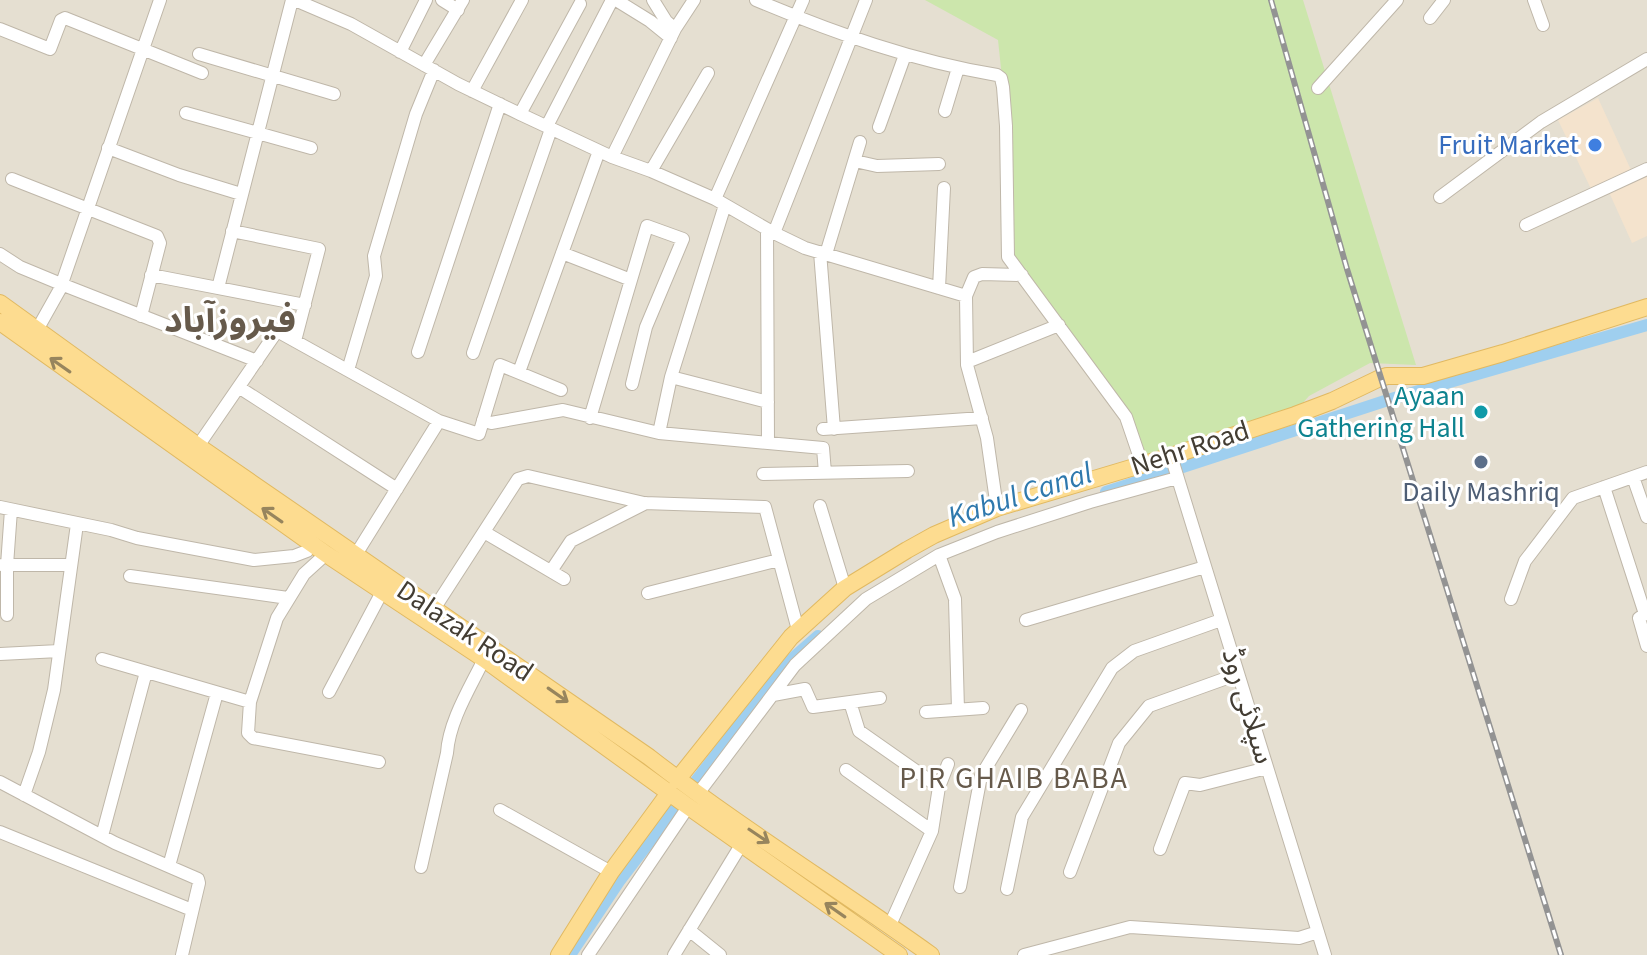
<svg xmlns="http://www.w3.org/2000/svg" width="1647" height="955" viewBox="0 0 1647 955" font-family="'Source Sans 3','Noto Sans Arabic',sans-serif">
  <rect width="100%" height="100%" fill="#f1ede3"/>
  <path fill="#e5dfd1" d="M0 0H1647V955H0Z"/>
  <path fill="#f4e3cd" d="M1598 98 1631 170 1591 189 1558 120Z
    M1647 173V236L1632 243 1608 190Z"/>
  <path fill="#cce6ac" d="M925 0H1303L1416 365 1370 363 1309 396 1300 406 1142 464 1126 417 1008 257 1003 87 998 40Z"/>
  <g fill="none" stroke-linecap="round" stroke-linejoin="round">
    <path stroke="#9fcfef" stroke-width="12" d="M1106 492 1391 399 1647 325
      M570 955 620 880 785 665 818 636"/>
    <defs>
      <path id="minor" d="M295 0 351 24 458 84 520 114 612 157 651 171 715 199 774 233 805 248 966 296
        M442 0 458 10
        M616 0 650 21 671 38
        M653 0 666 21 675 29
        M756 0C834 33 913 61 997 75L1001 78 1003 87 1006 126 1008 257 1126 417 1142 464
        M1534 0 1543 25
        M1430 18 1444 0
        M0 29 50 49 61 20 65 18 202 73
        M400 52 426 0
        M199 54 334 94
        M424 65 463 0
        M1318 88 1397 0
        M472 91 522 0
        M945 111 958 68
        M186 113 311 148
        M520 114 580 4
        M547 126 612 0
        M879 127 905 55
        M108 148 179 175 241 194
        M612 157 675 29 694 0
        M855 161 877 166 939 164
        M651 171 708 73
        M12 179 157 236 160 243 141 316
        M1440 197 1541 122 1647 59
        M715 199 803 0
        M1526 225 1647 169
        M767 229 768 442
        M232 231 319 249 295 341
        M774 233 866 0
        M820 252 834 429
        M562 253 631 280
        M0 254 20 267 61 284 257 361
        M826 254 860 142
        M151 275 305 305
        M218 288 292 0
        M939 288 944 188
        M37 330 60 289 160 0
        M418 352 500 104
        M473 353 551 129
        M967 362 1059 325
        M348 370 376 276 374 256 416 114 434 70
        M519 372 599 151
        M671 377 768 402
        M240 388 397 489
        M590 418 647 226 683 239 646 327 632 384
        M483 420 491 423 563 410 659 433 823 448 825 473
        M823 429 982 418
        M659 433 671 377 725 205
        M198 446 277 331 439 421 479 434 500 365 561 390
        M1171 456 1325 955
        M763 474 908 471
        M1633 477 1647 517
        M1604 487 1645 614
        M820 506 845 588
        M0 507 111 530 137 538 254 560 294 556 307 551 312 543
        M997 508 987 438 967 365 966 296 974 277 982 274 1022 275
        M484 532 564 579
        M326 554 304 574 277 618 250 702 248 733 253 738 379 762
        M939 555 955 599 958 710
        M355 556 439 421
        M2 565H71
        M551 571 571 541 646 503
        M130 576 288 598
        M648 593 779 560
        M1511 599 1525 561 1573 498 1647 472
        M434 609 518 479 528 476 644 503 765 507 798 630
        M1647 613 1639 618 1647 646
        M7 615V565L11 510
        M1026 620 1205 567
        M0 654 59 651
        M102 659 250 702
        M329 692 382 592
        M773 695 805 689 813 707 880 698
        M850 702 859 731 939 787
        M926 712 983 708
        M846 770 932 831
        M0 782 115 843 198 879 199 883 182 955
        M24 795 39 752 54 690 77 524
        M697 795 795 665 866 599 939 555 997 532 1090 502 1177 478
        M500 810 611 872
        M0 832 192 910
        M102 836 146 672
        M1160 849 1185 783 1200 785 1267 768
        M169 866 217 693
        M421 867 447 753C449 721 470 688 484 659
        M1070 872 1119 743 1149 706 1238 674
        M960 887 981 776 1021 710
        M1007 889 1022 817 1112 668 1134 651 1221 620
        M890 925 932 831 939 787 948 764
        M689 930 720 955
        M588 955 688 807
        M674 955 741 845
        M1024 955 1130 927 1299 938 1318 932"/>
      <path id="major" d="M0 303 198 446 649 757C740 828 838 888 931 955
        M0 322 326 554 484 659 686 805 899 955
        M677 780 791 637 845 588 907 550 934 535 997 508 1171 456 1295 415 1332 401 1380 378 1387 376H1423L1503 353 1647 307
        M559 955 611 872 669 793"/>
    </defs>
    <use href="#minor" stroke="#bfb7a9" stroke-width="14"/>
    <use href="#major" stroke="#e1b961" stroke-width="18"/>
    <use href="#minor" stroke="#fff" stroke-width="12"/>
    <use href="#major" stroke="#fddc90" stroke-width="16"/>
    <defs>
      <path id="rail" d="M1271 0 1347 269 1561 955"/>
    </defs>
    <use href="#rail" stroke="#939393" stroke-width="6"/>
    <use href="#rail" stroke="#fff" stroke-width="3" stroke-dasharray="9" stroke-linecap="butt"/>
  </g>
  <defs><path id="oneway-shaft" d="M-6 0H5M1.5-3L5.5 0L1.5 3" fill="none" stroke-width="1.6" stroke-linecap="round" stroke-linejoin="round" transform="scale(2)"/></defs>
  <g stroke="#97855d">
    <use href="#oneway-shaft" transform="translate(60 365) rotate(-145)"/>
    <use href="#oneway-shaft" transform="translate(272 515) rotate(-145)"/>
    <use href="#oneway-shaft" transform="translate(558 695) rotate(35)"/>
    <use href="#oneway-shaft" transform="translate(759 836) rotate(34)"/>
    <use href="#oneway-shaft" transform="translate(835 910) rotate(-145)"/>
  </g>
  <circle fill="#3f7fe0" stroke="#fff" stroke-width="3" cx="1595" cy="145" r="8"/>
  <circle fill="#0f9aa8" stroke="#fff" stroke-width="3" cx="1481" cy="412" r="8"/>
  <circle fill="#5c6f8a" stroke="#fff" stroke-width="3" cx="1481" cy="462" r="8"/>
  <g text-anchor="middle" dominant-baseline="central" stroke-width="6" stroke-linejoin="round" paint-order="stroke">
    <g font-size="28" fill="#366cbe" stroke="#fff" text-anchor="end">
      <text x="1579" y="145">Fruit Market</text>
    </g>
    <g font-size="28" fill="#0d838f" stroke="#fff" text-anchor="end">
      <text x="1465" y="396">Ayaan<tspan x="1465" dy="32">Gathering Hall</tspan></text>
    </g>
    <g font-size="28" fill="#433d33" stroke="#fff">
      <text transform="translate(1190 448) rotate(-18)">Nehr Road</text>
      <text transform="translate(465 631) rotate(34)">Dalazak Road</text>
      <text transform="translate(1248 706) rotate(73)">سپلائی روڈ</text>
    </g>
    <g font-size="28" fill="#4e5e75" stroke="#fff">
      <text x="1481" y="492">Daily Mashriq</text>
    </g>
    <g font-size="30" font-style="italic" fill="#2f79ad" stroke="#fff">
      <text transform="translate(1020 495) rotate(-18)">Kabul Canal</text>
    </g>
    <g font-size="30" letter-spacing="2" fill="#665a4b" stroke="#fff">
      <text x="1014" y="778">PIR GHAIB BABA</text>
    </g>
    <g font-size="36" font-weight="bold" fill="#665a4b" stroke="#fff">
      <text x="230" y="320">فیروزآباد</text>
    </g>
  </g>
</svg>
